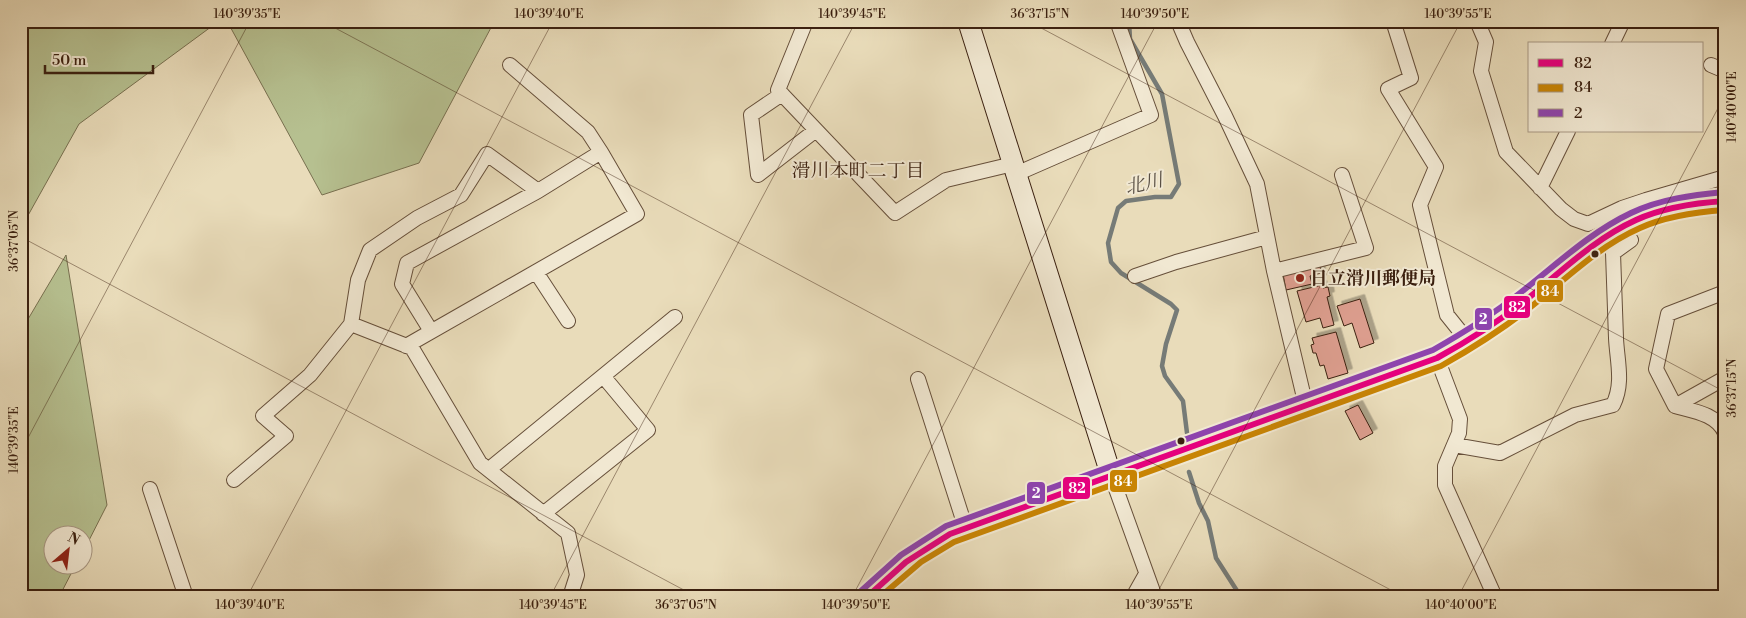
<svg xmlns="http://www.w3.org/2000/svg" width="1746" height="618" viewBox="0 0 1746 618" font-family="'Libre Bodoni','Noto Serif JP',serif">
  <defs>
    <filter id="shadow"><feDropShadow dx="4.5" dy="-4.5" stdDeviation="0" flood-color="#0004"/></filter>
  </defs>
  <rect width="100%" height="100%" fill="#e9dcba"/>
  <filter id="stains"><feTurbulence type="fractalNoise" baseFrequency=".004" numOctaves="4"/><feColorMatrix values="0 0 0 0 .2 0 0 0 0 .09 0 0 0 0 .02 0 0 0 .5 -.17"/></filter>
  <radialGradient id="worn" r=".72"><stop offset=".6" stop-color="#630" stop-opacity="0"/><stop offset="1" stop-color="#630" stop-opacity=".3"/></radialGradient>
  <path fill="#b6c090" stroke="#787050" d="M21 21H219L79 124 21 228Z
    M227 21H494V22L419 163 322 195Z
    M66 255 107 505 83 552 82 536H52V566H75L59 597H21V331Z"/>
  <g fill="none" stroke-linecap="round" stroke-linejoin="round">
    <path stroke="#767b77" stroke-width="4.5" d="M1129 21 1130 39 1162 94 1179 184 1171 197H1155L1126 201 1118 208 1108 243 1111 262 1121 273 1171 304 1177 310 1166 344 1162 366 1165 376 1183 401 1187 433
      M1189 472 1199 503 1208 521 1216 558 1241 597"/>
  </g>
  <path fill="#de9f90" stroke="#3b2010" filter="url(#shadow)" d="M1320 266 1321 273 1310 276 1312 284 1286 290 1283 274Z
    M1322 285 1323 288 1328 287 1330 296 1327 297 1334 325 1323 328 1320 318 1306 322 1297 291Z
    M1360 299 1374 343 1360 348 1352 323 1344 326 1337 306Z
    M1336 332 1348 373 1328 379 1324 365 1320 366 1316 353H1313L1311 345 1314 344 1312 338Z
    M1358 405 1373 433 1360 440 1345 411Z"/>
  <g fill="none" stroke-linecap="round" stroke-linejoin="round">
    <defs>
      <path id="street" d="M806 21 778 90 895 213 946 180 1013 164
        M1178 21 1187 42 1225 116 1257 184 1274 271 1306 406
        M1393 21 1411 78 1388 89 1436 167 1420 205 1447 315 1467 340
        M1477 21 1486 42 1481 71 1506 152 1561 209 1574 219 1588 224 1622 208 1646 200 1653 213
        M1612 44 1623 21
        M510 65 588 132 601 152
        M1711 65 1725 71
        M782 94 751 115 758 175 816 130
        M1016 174 1151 115 1117 21
        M1540 188 1568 131
        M1646 200 1725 177
        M1274 271 1366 248 1342 175
        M536 272 568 321
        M1135 276 1176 262 1267 237
        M1725 292 1668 314 1656 369 1675 406 1725 378
        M351 324 358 280 370 250 417 218 461 195 487 154 538 191 601 152 637 214 406 346
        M431 331 402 284 407 263 538 191
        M1437 358 1460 419 1459 433 1445 466V485L1495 597
        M918 379 966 529
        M1675 406C1693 411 1717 414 1725 433
        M1454 445 1500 453 1575 415 1613 405C1624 383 1617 361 1616 338 1615 309 1614 281 1613 253L1631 240 1622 227
        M493 466 675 317
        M1111 475 1155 597
        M234 480 286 436 263 416 310 375 351 324 412 348 480 463 568 533 577 575 570 597
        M150 489 186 597
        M543 514 648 430 603 376
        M1133 597 1146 574"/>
      <path id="secondary" d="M968 21 1111 475
        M867 597C894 571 916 552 950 534L1437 358C1462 344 1487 329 1511 311 1552 281 1589 242 1636 220 1664 208 1695 203 1725 201"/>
    </defs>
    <use href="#street" stroke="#664f3a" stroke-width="16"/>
    <use href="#secondary" stroke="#3b2010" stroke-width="22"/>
    <use href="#street" stroke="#f1e8d2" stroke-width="14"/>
    <use href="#secondary" stroke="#f1e8d2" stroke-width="20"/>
    <defs>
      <path id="bus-1" d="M867 597 906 562 950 534 1437 358C1468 341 1498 322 1526 300 1561 272 1594 239 1636 220 1664 207 1695 203 1725 201"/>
      <path id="bus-2" d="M880 597 921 562 954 542 1441 366C1473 348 1504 328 1532 306 1567 278 1599 246 1640 228 1666 216 1696 212 1725 210"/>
      <path id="bus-3" d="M861 591 901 555 946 526 1433 350C1463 333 1492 315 1520 293 1556 265 1589 233 1631 213 1660 199 1693 195 1724 192"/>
    </defs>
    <use href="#bus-1" stroke="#f1e8d2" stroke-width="10"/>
    <use href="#bus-2" stroke="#f1e8d2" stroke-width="10"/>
    <use href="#bus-3" stroke="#f1e8d2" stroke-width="10"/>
    <use href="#bus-1" stroke="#e5007d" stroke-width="6"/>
    <use href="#bus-2" stroke="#c88404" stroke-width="6"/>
    <use href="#bus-3" stroke="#8e44ad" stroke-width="6"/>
  </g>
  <path fill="none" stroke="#3b2010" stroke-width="1" stroke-opacity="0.45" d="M322 21 1404 597M1028 21 1725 392M21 237 697 597M21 451 250 21M247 597 553 21M550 597 856 21M852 597 1158 21M1155 597 1461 21M1458 597 1725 95"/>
  <g fill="#3b2010" stroke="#f1e8d2" stroke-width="2">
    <circle cx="1595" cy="254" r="4.5"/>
    <circle cx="1181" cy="441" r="4.5"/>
  </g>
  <circle fill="#8f2418" stroke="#f1e8d2" stroke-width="2" cx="1300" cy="278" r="5"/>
  <g text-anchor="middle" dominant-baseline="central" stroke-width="4" stroke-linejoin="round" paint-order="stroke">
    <g font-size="18" font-weight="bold" fill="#3b2010" stroke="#f1e8d2" text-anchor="start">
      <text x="1310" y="278">日立滑川郵便局</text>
    </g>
    <g font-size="19" fill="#3b2010" stroke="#f1e8d2">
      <text x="858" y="171">滑川本町二丁目</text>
    </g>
    <g font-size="19" font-style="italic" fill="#584e43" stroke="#f1e8d2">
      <text transform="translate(1144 184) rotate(-13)">北川</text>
    </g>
  </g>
  <g stroke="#f1e8d2" stroke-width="2">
    <rect x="1536" y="279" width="28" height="24" rx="5" fill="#c88404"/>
    <rect x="1503" y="295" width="28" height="24" rx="5" fill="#e5007d"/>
    <rect x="1474" y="307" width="19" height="24" rx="5" fill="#8e44ad"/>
    <rect x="1109" y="469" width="29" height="24" rx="5" fill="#c88404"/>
    <rect x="1062" y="476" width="29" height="24" rx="5" fill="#e5007d"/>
    <rect x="1026" y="481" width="20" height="24" rx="5" fill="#8e44ad"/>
  </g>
  <g font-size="14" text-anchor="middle" font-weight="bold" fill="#fff">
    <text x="1550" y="296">84</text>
    <text x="1517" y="312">82</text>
    <text x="1483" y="324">2</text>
    <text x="1123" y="486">84</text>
    <text x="1077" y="493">82</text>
    <text x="1036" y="498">2</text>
  </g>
  <rect width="1746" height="618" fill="none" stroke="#e9dcba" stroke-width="55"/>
  <rect x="1528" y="42" width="175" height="90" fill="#f1e8d2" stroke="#a89884"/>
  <rect x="1538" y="59" width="25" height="8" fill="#e5007d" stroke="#a89884"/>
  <text x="1574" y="68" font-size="15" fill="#3b2010">82</text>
  <rect x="1538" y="84" width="25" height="8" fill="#c88404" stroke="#a89884"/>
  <text x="1574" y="92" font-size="15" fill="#3b2010">84</text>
  <rect x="1538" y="109" width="25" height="8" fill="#8e44ad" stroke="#a89884"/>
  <text x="1574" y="118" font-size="15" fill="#3b2010">2</text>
  <g transform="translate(68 550) rotate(28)"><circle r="24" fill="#f1e8d2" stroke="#a89884"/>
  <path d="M0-4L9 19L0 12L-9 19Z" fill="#8f2418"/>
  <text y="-8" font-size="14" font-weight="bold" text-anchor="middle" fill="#3b2010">N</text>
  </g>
  <path d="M45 65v8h108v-8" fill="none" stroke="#3b2010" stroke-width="2.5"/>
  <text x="52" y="65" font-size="15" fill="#3b2010" stroke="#f1e8d2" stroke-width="4" paint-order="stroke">50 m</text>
  <rect x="28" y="28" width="1690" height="562" fill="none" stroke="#3b2010" stroke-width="2"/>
  <g font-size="12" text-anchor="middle" fill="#3b2010">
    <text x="247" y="18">140°39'35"E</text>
    <text x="549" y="18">140°39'40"E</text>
    <text x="852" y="18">140°39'45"E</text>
    <text x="1040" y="18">36°37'15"N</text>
    <text x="1155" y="18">140°39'50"E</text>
    <text x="1458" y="18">140°39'55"E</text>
    <text transform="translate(1732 107) rotate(-90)" y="4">140°40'00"E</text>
    <text transform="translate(14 241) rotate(-90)" y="4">36°37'05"N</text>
    <text transform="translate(1732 388) rotate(-90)" y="4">36°37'15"N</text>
    <text transform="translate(14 440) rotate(-90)" y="4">140°39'35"E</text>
    <text x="250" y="609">140°39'40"E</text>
    <text x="553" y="609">140°39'45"E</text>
    <text x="686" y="609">36°37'05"N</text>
    <text x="856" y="609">140°39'50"E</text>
    <text x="1159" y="609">140°39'55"E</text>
    <text x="1461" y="609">140°40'00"E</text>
  </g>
  <rect width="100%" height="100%" filter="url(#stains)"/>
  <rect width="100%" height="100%" fill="url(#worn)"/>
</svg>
